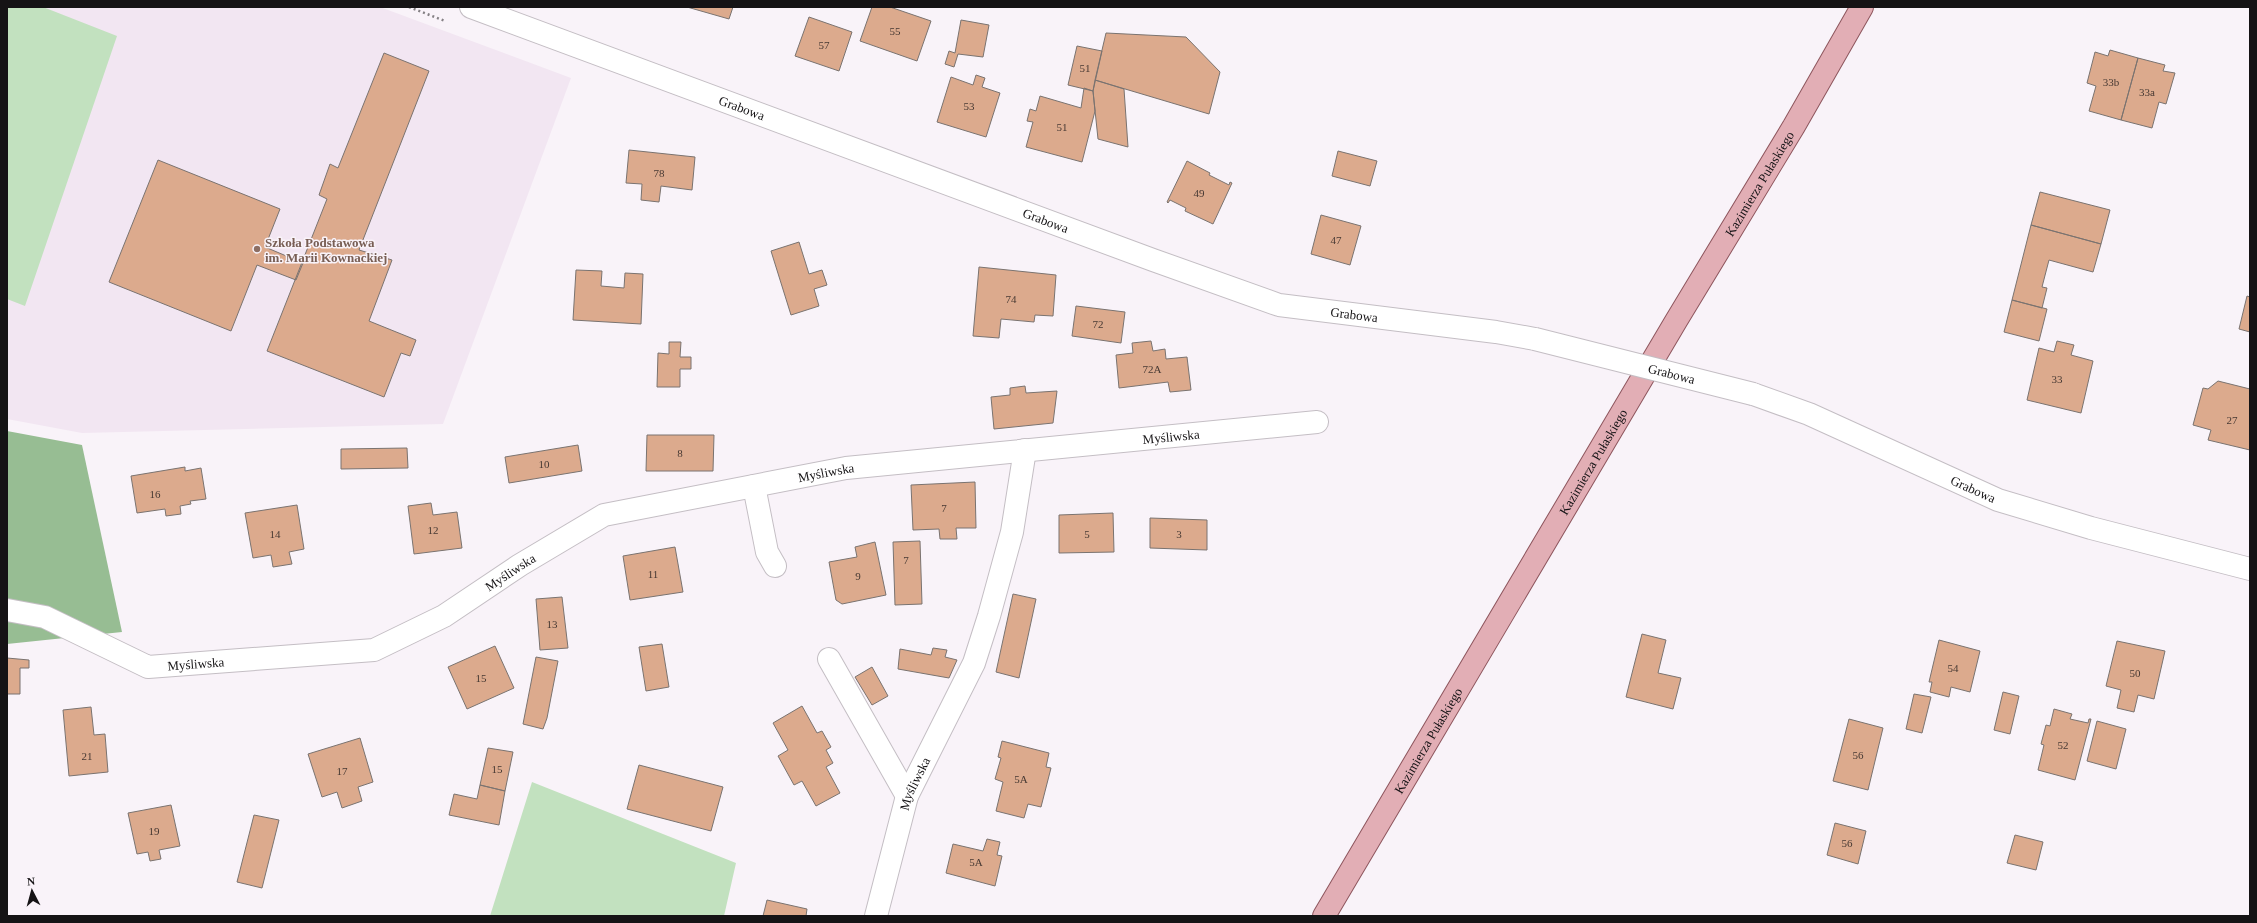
<svg xmlns="http://www.w3.org/2000/svg" width="2257" height="923" viewBox="0 0 2257 923" font-family="'Times New Roman',serif">
  <rect width="100%" height="100%" fill="#f9f3f9"/>
  <path fill="#f2e6f2" d="M7 7H380L571 78 443 424 82 433 7 419Z"/>
  <path fill="#c2e1bf" d="M7 7H43L117 36 25 306 7 299Z
    M532 782 736 863 724 916H490Z"/>
  <path fill="#97bd93" d="M7 431 82 445 122 632 7 644Z"/>
  <path fill="#dcaa8d" stroke="#7a7370" d="M687 7H733L729 19Z
    M872 7H890L931 21 917 61 860 41Z
    M809 17 852 32 839 71 795 56Z
    M961 20 989 25 983 57 958 54 954 67 945 64 949 51 955 53Z
    M1106 33 1186 37 1220 72 1209 114 1095 80Z
    M1077 46 1102 51 1093 91 1068 85Z
    M2110 50 2138 58 2121 120 2089 111 2096 86 2087 83 2095 52 2108 56Z
    M384 53 429 71 359 250 392 260 369 321 416 340 410 356 401 353 384 397 267 351 327 199 319 195 330 164 338 168Z
    M2138 58 2165 65 2163 71 2175 73 2166 104 2159 102 2152 128 2121 120Z
    M976 75 985 78 982 87 1000 93 986 137 937 122 951 77 973 85Z
    M1095 80 1124 89 1128 147 1098 139 1093 91Z
    M1084 88 1093 91 1095 111 1082 162 1026 147 1033 122 1027 121 1030 109 1036 111 1040 96 1081 108Z
    M629 150 695 157 692 190 661 186 659 202 641 200 642 184 626 183Z
    M1338 151 1377 161 1370 186 1332 176Z
    M158 160 280 209 265 247 303 263 296 280 257 265 231 331 109 282Z
    M1187 161 1210 173 1209 175 1229 185 1230 182 1232 183 1213 224 1185 211 1186 208 1170 200 1168 203 1167 202Z
    M2040 192 2110 210 2101 244 2031 225Z
    M1321 215 1361 226 1350 265 1311 254Z
    M2031 225 2101 244 2093 272 2049 260 2042 287 2047 288 2042 308 2012 300Z
    M799 242 809 274 822 270 827 285 814 289 819 306 791 315 771 251Z
    M979 267 1056 275 1053 316 1035 315 1034 322 1001 319 999 338 973 336Z
    M576 270 602 271 601 286 624 288 625 273 643 274 641 324 573 320Z
    M2247 296 2250 297V332L2239 329Z
    M2012 300 2047 309 2039 341 2004 332Z
    M1076 306 1125 312 1121 343 1072 336Z
    M1151 341 1153 351 1165 349 1166 359 1187 357 1191 390 1170 392 1168 382 1119 388 1116 355 1133 353 1132 343Z
    M2057 341 2074 345 2071 355 2093 361 2081 413 2027 400 2039 348 2054 352Z
    M669 342H681L680 357H691V369H680V387H657L658 353 669 354Z
    M2218 381 2250 389V450L2208 440 2211 430 2193 425 2203 388 2208 389Z
    M1025 386 1026 393 1057 391 1053 423 994 429 991 397 1010 395V388Z
    M647 435H714L713 471H646Z
    M578 445 582 471 509 483 505 457Z
    M407 448 408 468 341 469V449Z
    M185 467V471L201 468 206 499 190 501 191 504 180 506 181 514 166 516 165 509 137 513 131 476Z
    M975 482 976 528H956L957 539H940L939 529 913 530 911 485Z
    M431 503 433 515 457 512 462 548 414 554 408 506Z
    M297 505 304 549 289 552 292 564 273 567 271 555 253 558 245 513Z
    M1113 513 1114 552 1059 553V515Z
    M1150 518 1207 520V550L1150 548Z
    M920 541 922 604 895 605 893 542Z
    M875 542 886 595 842 604 836 600 829 562 857 557 855 547Z
    M675 547 683 592 630 600 623 556Z
    M1013 594 1036 599 1019 678 996 672Z
    M562 597 568 648 540 650 536 599Z
    M1642 634 1666 640 1658 673 1681 678 1673 709 1626 697Z
    M1939 640 1980 651 1970 692 1951 687 1949 697 1930 692 1932 682H1929Z
    M2117 641 2165 651 2154 699 2138 695 2134 712 2117 708 2121 690 2106 686Z
    M662 644 669 687 646 691 639 647Z
    M495 646 514 688 467 709 448 667Z
    M933 648 947 650 945 657 957 660 949 678 898 669 900 649 931 655Z
    M536 657 558 661 547 718 543 729 523 724Z
    M7 658 29 660V668H20V694H7Z
    M872 667 888 696 872 705 855 677Z
    M2003 692 2019 696 2010 734 1994 730Z
    M1914 694 1931 697 1922 733 1906 729Z
    M802 706 817 733 822 731 831 747 826 750 833 763 826 767 840 793 816 806 802 781 794 785 778 756 788 750 773 723Z
    M91 707 94 735 105 734 108 772 69 776 63 710Z
    M2054 709 2072 714 2070 719 2088 723 2089 719H2091L2075 780 2038 770 2044 745 2041 744 2046 725 2050 726Z
    M1849 719 1883 728 1868 790 1833 781Z
    M2097 721 2126 729 2116 769 2087 761Z
    M360 738 373 782 358 787 362 801 342 808 337 792 322 797 308 754Z
    M1002 741 1049 753 1046 767 1051 768 1041 807 1028 804 1024 818 996 811 1003 782 995 779 1001 758 998 757Z
    M488 748 513 752 505 791 480 785Z
    M639 765 723 787 711 831 627 809Z
    M480 785 505 791 499 825 449 815 454 794 477 799Z
    M171 805 180 846 159 850 161 859 150 861 148 852 137 854 128 813Z
    M254 815 279 820 262 888 237 882Z
    M1835 823 1866 831 1858 864 1827 855Z
    M2015 835 2043 842 2036 870 2007 863Z
    M987 839 1000 842 997 855 1002 856 995 886 946 873 953 844 983 851Z
    M767 900 807 909 806 916H763Z"/>
  <g fill="none" stroke-linecap="round" stroke-linejoin="round">
    <defs>
      <g id="minor">
        <path id="s1" d="M471 7 1153 260 1279 305 1496 332 1535 339"/>
        <path id="s2" d="M1753 394 1809 414 1998 500 2091 528 2250 569"/>
        <path d="M754 486 767 552 775 566"/>
        <path id="s3" d="M7 610 45 617 148 667 374 650 444 616 520 565 604 515 846 468 1317 422"/>
        <path d="M829 659 907 796"/>
        <path id="s4" d="M876 916 907 796 974 663 989 616 1012 532 1025 450"/>
      </g>
      <g id="major">
        <path id="s5" d="M1324 916 1676 321 1794 126 1862 7"/>
      </g>
    </defs>
    <use href="#minor" stroke="#c4bec4" stroke-width="24"/>
    <use href="#major" stroke="#8d555d" stroke-width="24"/>
    <path stroke="#858185" stroke-width="2.5" stroke-dasharray="2 3" stroke-linecap="butt" d="M409 7 445 21"/>
    <use href="#minor" stroke="#fff" stroke-width="22"/>
    <use href="#major" stroke="#e2aeb5" stroke-width="22"/>
    <defs>
      <g id="minor-bridge">
        <path id="s6" d="M1535 339 1753 394"/>
      </g>
    </defs>
    <use href="#minor-bridge" stroke="#c4bec4" stroke-width="24" stroke-linecap="butt"/>
    <use href="#minor-bridge" stroke="#fff" stroke-width="22"/>
  </g>
  <circle fill="#8d6e63" stroke="#f9f3f9" stroke-width="1.5" cx="257" cy="249" r="4"/>
  <g text-anchor="middle" dominant-baseline="central" stroke-width="3" stroke-linejoin="round" paint-order="stroke">
    <g font-size="11" fill="#473933">
      <text x="895" y="31">55</text>
      <text x="824" y="45">57</text>
      <text x="1085" y="68">51</text>
      <text x="2111" y="82">33b</text>
      <text x="2147" y="92">33a</text>
      <text x="969" y="106">53</text>
      <text x="1062" y="127">51</text>
      <text x="659" y="173">78</text>
      <text x="1199" y="193">49</text>
      <text x="1336" y="240">47</text>
      <text x="1011" y="299">74</text>
      <text x="1098" y="324">72</text>
      <text x="1152" y="369">72A</text>
      <text x="2057" y="379">33</text>
      <text x="2232" y="420">27</text>
      <text x="680" y="453">8</text>
      <text x="544" y="464">10</text>
      <text x="155" y="494">16</text>
      <text x="944" y="508">7</text>
      <text x="433" y="530">12</text>
      <text x="275" y="534">14</text>
      <text x="1087" y="534">5</text>
      <text x="1179" y="534">3</text>
      <text x="906" y="560">7</text>
      <text x="653" y="574">11</text>
      <text x="858" y="576">9</text>
      <text x="552" y="624">13</text>
      <text x="1953" y="668">54</text>
      <text x="2135" y="673">50</text>
      <text x="481" y="678">15</text>
      <text x="2063" y="745">52</text>
      <text x="1858" y="755">56</text>
      <text x="87" y="756">21</text>
      <text x="497" y="769">15</text>
      <text x="342" y="771">17</text>
      <text x="1021" y="779">5A</text>
      <text x="154" y="831">19</text>
      <text x="1847" y="843">56</text>
      <text x="976" y="862">5A</text>
    </g>
    <g font-size="13" fill="#151315" stroke="#f9f3f9">
      <text stroke="none"><textPath href="#s1" startOffset="289">Grabowa</textPath></text>
      <text stroke="none"><textPath href="#s5" startOffset="852">Kazimierza Pułaskiego</textPath></text>
      <text stroke="none"><textPath href="#s1" startOffset="613">Grabowa</textPath></text>
      <text stroke="none"><textPath href="#s1" startOffset="937">Grabowa</textPath></text>
      <text stroke="none"><textPath href="#s6" startOffset="141">Grabowa</textPath></text>
      <text stroke="none"><textPath href="#s3" startOffset="1220">Myśliwska</textPath></text>
      <text stroke="none"><textPath href="#s5" startOffset="528">Kazimierza Pułaskiego</textPath></text>
      <text stroke="none"><textPath href="#s3" startOffset="873">Myśliwska</textPath></text>
      <text stroke="none"><textPath href="#s2" startOffset="240">Grabowa</textPath></text>
      <text stroke="none"><textPath href="#s3" startOffset="537">Myśliwska</textPath></text>
      <text stroke="none"><textPath href="#s3" startOffset="201">Myśliwska</textPath></text>
      <text stroke="none"><textPath href="#s5" startOffset="204">Kazimierza Pułaskiego</textPath></text>
      <text stroke="none"><textPath href="#s4" startOffset="138">Myśliwska</textPath></text>
    </g>
    <g font-size="13" font-weight="bold" fill="#785e54" stroke="#f9f3f9" text-anchor="start">
      <text x="265" y="242">Szkoła Podstawowa<tspan x="265" dy="15">im. Marii Kownackiej</tspan></text>
    </g>
  </g>
  <rect width="2257" height="923" fill="none" stroke="#151315" stroke-width="16"/>
  <g transform="translate(32 891) rotate(354)" stroke="#f9f3f9" stroke-width="3" paint-order="stroke">
  <path d="M0-3L7 15L0 10L-7 15Z" fill="#151315"/>
  <text y="-6" font-size="11" font-weight="bold" text-anchor="middle" fill="#151315">N</text>
  </g>
</svg>
